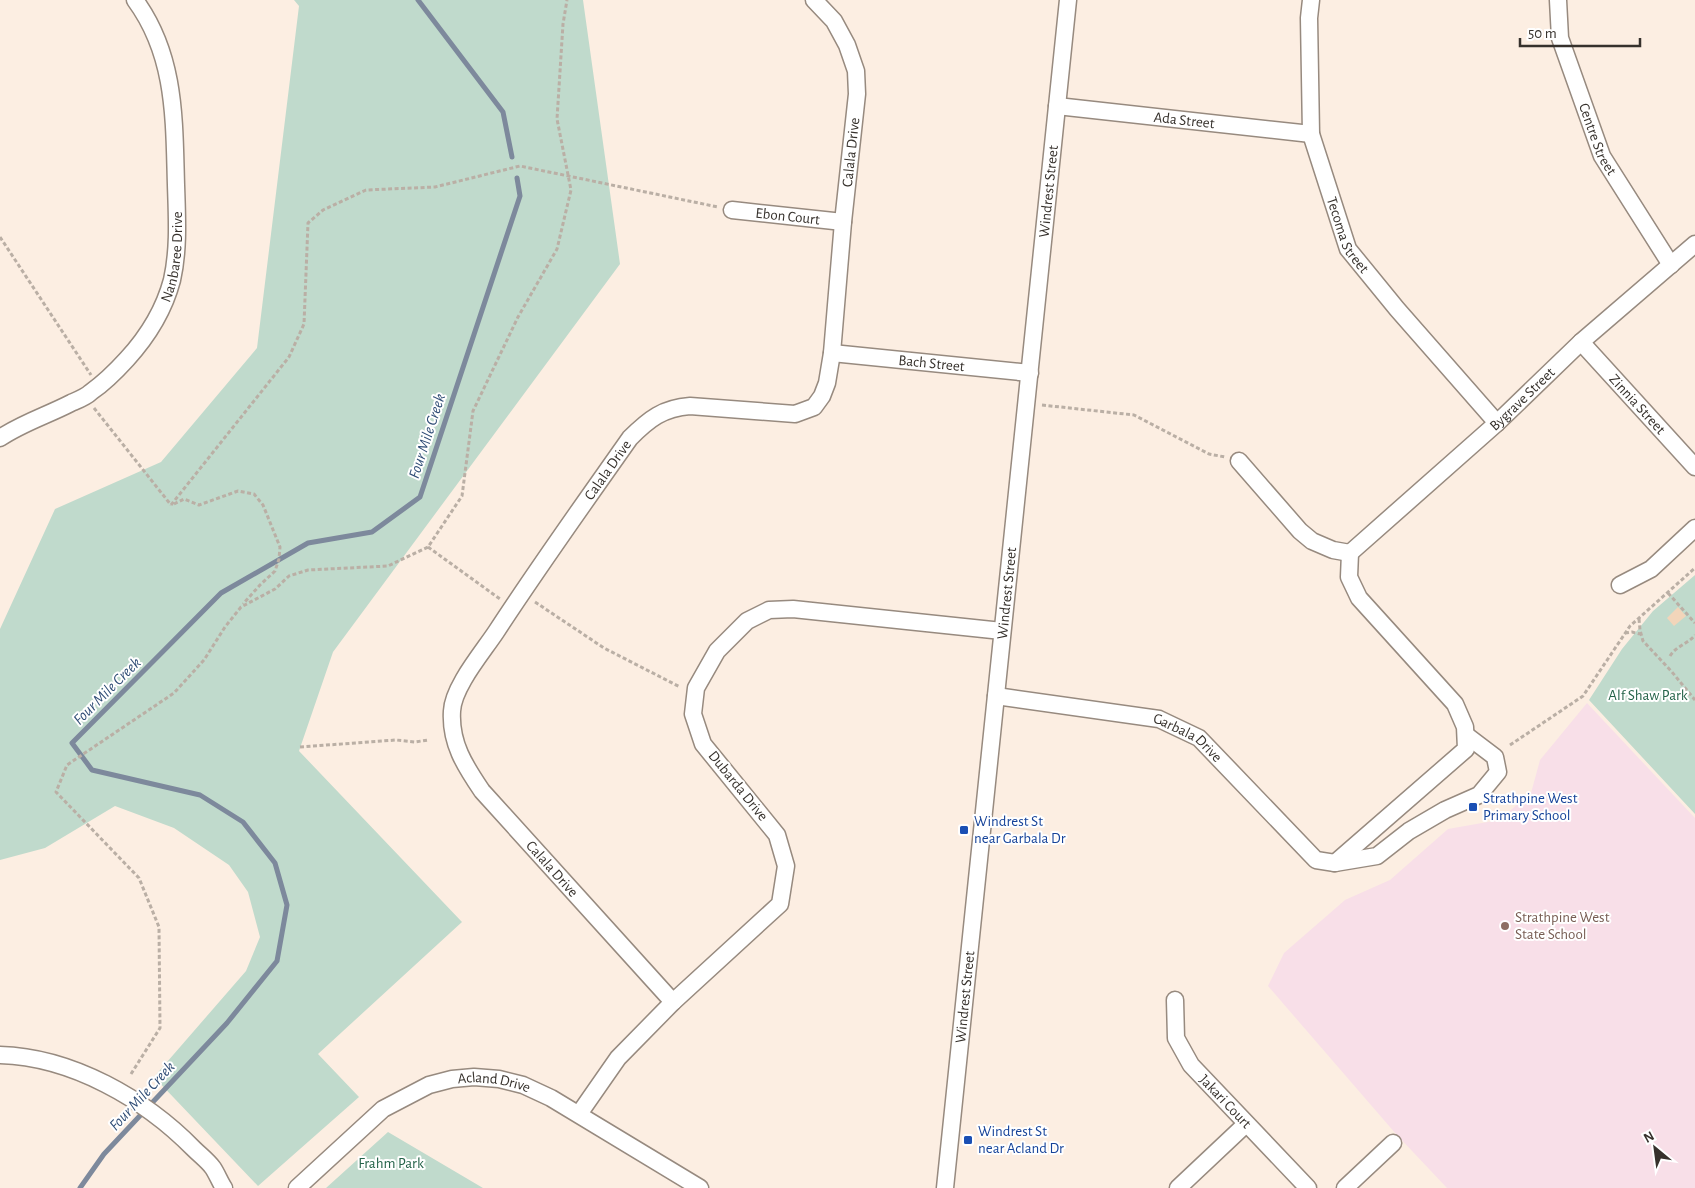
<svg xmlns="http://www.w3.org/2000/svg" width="1695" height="1188" viewBox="0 0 1695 1188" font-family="'Alegreya Sans',sans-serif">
  <rect width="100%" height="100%" fill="#fceee2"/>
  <path fill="#f8dfe8" d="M1587 703 1695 818V1188H1447L1396 1134 1268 986 1284 953 1345 900 1390 880 1448 829 1499 820 1531 793 1540 760Z"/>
  <path fill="#c0dacc" d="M294 0H583L620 264 333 652 299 751 462 922 318 1054 359 1097 258 1186 154 1077 246 971 260 937 248 892 229 865 174 828 115 806 45 848 0 860V629L55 509 161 462 257 348 299 6Z
    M1695 575V814L1589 700 1622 649 1653 611Z
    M388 1132 483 1188H326Z"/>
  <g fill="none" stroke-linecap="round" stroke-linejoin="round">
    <path stroke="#7d899c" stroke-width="5" d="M418 0 503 112 512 157
      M80 1188 104 1154 227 1023 277 961 287 905 275 863 243 822 200 795 92 770 72 743 221 593 308 543 372 532 420 497 520 196 517 178"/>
  </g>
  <path fill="#f2d5ba" d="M1678 607 1686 616 1674 626 1667 618Z"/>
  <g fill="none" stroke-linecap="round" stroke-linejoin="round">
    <defs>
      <g id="minor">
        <path id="s1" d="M1311 0 1309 18 1311 134 1348 249 1397 309 1497 423"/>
        <path id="s2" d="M1558 0 1560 38 1602 156 1671 265"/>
        <path id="s3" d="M1057 106 1311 134"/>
        <path id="s4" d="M732 210 843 222"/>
        <path id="s5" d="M1581 342 1695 467"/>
        <path id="s6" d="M832 353 1030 373"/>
        <path id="s7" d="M0 438C22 423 48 415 71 403 78 400 86 397 91 392 104 383 117 370 127 359 148 336 164 310 172 280 179 249 177 217 176 185 174 119 176 56 135 0"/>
        <path d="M1239 461 1300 531 1312 541 1333 550 1350 553"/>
        <path id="s8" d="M1350 553 1497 423 1581 342 1695 244"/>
        <path d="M1620 585 1651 569 1695 528"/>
        <path id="s9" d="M996 696 1159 719 1199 738 1316 860 1335 863 1377 856 1409 831 1445 810 1479 795 1498 772 1495 757 1466 735"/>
        <path d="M1335 863 1466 749 1465 727 1455 704 1359 598 1349 577 1350 553"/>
        <path id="s10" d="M1175 1000 1176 1038 1191 1065 1308 1188"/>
        <path id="s11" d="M673 1002 482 791C465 766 450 743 452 711 453 687 482 653 496 632 539 566 585 502 630 438 649 419 663 408 690 406L795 414 814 407 822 396 827 383 832 353 843 222 857 94 856 71 847 45 834 21 814 0"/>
        <path d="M0 1055C72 1057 145 1099 194 1149 200 1155 208 1161 213 1168 217 1174 220 1182 224 1188"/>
        <path d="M579 1114 618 1058 673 1002 780 904 786 866 777 835 703 744 693 714 696 688 717 651 747 621 769 610 793 609 1002 631"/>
        <path id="s12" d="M297 1188 383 1109 429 1085 452 1079 474 1077 499 1079 523 1085 551 1098 700 1188"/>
        <path id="s13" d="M945 1188 1068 0"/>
        <path d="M1178 1188 1246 1124"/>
        <path d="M1345 1188 1393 1143"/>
      </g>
    </defs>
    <use href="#minor" stroke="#978a7f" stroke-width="19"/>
    <path stroke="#baafa5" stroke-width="3" stroke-dasharray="4 2.5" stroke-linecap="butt" d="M0 237 91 375
      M1042 405 1134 415 1209 454 1225 457
      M94 408 171 505
      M174 504 184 499 199 505 238 491 254 494 263 505 280 547 279 559 275 571 260 585 243 604
      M171 505 289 357 304 324 308 223 323 210 366 190 435 187 520 166 718 207
      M428 547 500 599
      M1668 593 1695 623
      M535 602 604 648 680 687
      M1639 619 1640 630 1643 641 1672 672 1695 700
      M1625 633 1632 632 1640 634
      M1670 656C1676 646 1688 644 1695 635
      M1510 745 1583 696 1630 626 1695 568
      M300 747 396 740 415 742 428 740
      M131 1074 160 1028 159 927 139 878 56 792 67 765 174 693 204 660 225 627 241 607 275 589 289 576 308 570 388 566 428 547 462 496 473 411 518 317 557 249 571 190 557 119 563 24 567 0"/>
    <use href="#minor" stroke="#fff" stroke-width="16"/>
  </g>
  <g fill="#1a4fb4" stroke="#fff" stroke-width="2">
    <rect x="1468" y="802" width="10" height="10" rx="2.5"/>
    <rect x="959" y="825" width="10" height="10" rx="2.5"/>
    <rect x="963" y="1135" width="10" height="10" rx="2.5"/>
  </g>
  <circle fill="#8d6e63" stroke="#fff" stroke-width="2" cx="1505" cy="926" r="5"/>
  <g text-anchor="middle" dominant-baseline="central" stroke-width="4" stroke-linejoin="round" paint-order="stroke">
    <g font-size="15" fill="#36312c" stroke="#fff">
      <text stroke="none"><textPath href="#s3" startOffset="128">Ada Street</textPath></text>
      <text stroke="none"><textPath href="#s2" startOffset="146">Centre Street</textPath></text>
      <text stroke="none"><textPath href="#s11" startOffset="1154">Calala Drive</textPath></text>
      <text stroke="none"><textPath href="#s13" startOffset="1002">Windrest Street</textPath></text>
      <text stroke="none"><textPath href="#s4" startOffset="56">Ebon Court</textPath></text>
      <text stroke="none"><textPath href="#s1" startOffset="242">Tecoma Street</textPath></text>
      <text stroke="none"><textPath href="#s7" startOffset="266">Nanbaree Drive</textPath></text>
      <text stroke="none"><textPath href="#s6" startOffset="100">Bach Street</textPath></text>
      <text stroke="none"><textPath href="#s8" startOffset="231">Bygrave Street</textPath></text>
      <text stroke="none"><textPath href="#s5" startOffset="84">Zinnia Street</textPath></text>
      <text stroke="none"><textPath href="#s11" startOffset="660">Calala Drive</textPath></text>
      <text stroke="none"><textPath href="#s13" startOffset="598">Windrest Street</textPath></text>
      <text stroke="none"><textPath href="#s9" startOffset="199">Garbala Drive</textPath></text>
      <text transform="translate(738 786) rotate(51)">Dubarda Drive</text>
      <text transform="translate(552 869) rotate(48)">Calala Drive</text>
      <text stroke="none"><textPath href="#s13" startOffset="192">Windrest Street</textPath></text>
      <text stroke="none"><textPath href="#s12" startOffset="235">Acland Drive</textPath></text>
      <text stroke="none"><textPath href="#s10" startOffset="119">Jakari Court</textPath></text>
    </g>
    <g font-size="15" fill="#246349" stroke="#fff">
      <text x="1648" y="695">Alf Shaw Park</text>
      <text x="391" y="1163">Frahm Park</text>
    </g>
    <g font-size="15" fill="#164399" stroke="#fff" text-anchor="start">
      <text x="1483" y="798">Strathpine West<tspan x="1483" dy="17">Primary School</tspan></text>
      <text x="974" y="821">Windrest St<tspan x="974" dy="17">near Garbala Dr</tspan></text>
      <text x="978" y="1131">Windrest St<tspan x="978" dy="17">near Acland Dr</tspan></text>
    </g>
    <g font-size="15" fill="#785e54" stroke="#fff" text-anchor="start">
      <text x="1515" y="917">Strathpine West<tspan x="1515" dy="17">State School</tspan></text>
    </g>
    <g font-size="16" font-style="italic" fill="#304d76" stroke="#fff">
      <text transform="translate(427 436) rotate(-72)">Four Mile Creek</text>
      <text transform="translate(107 691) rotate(-45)">Four Mile Creek</text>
      <text transform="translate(142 1096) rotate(-47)">Four Mile Creek</text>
    </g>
  </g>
  <g transform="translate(1655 1148) rotate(331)" stroke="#ffffff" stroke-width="4" paint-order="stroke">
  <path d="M0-4L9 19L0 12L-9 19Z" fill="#36312c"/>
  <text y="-8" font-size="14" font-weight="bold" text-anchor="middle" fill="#36312c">N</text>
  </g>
  <path d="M1520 38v8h120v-8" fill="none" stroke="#36312c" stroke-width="2.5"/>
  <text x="1528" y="38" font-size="15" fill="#36312c" stroke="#ffffff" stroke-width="4" paint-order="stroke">50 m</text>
</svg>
